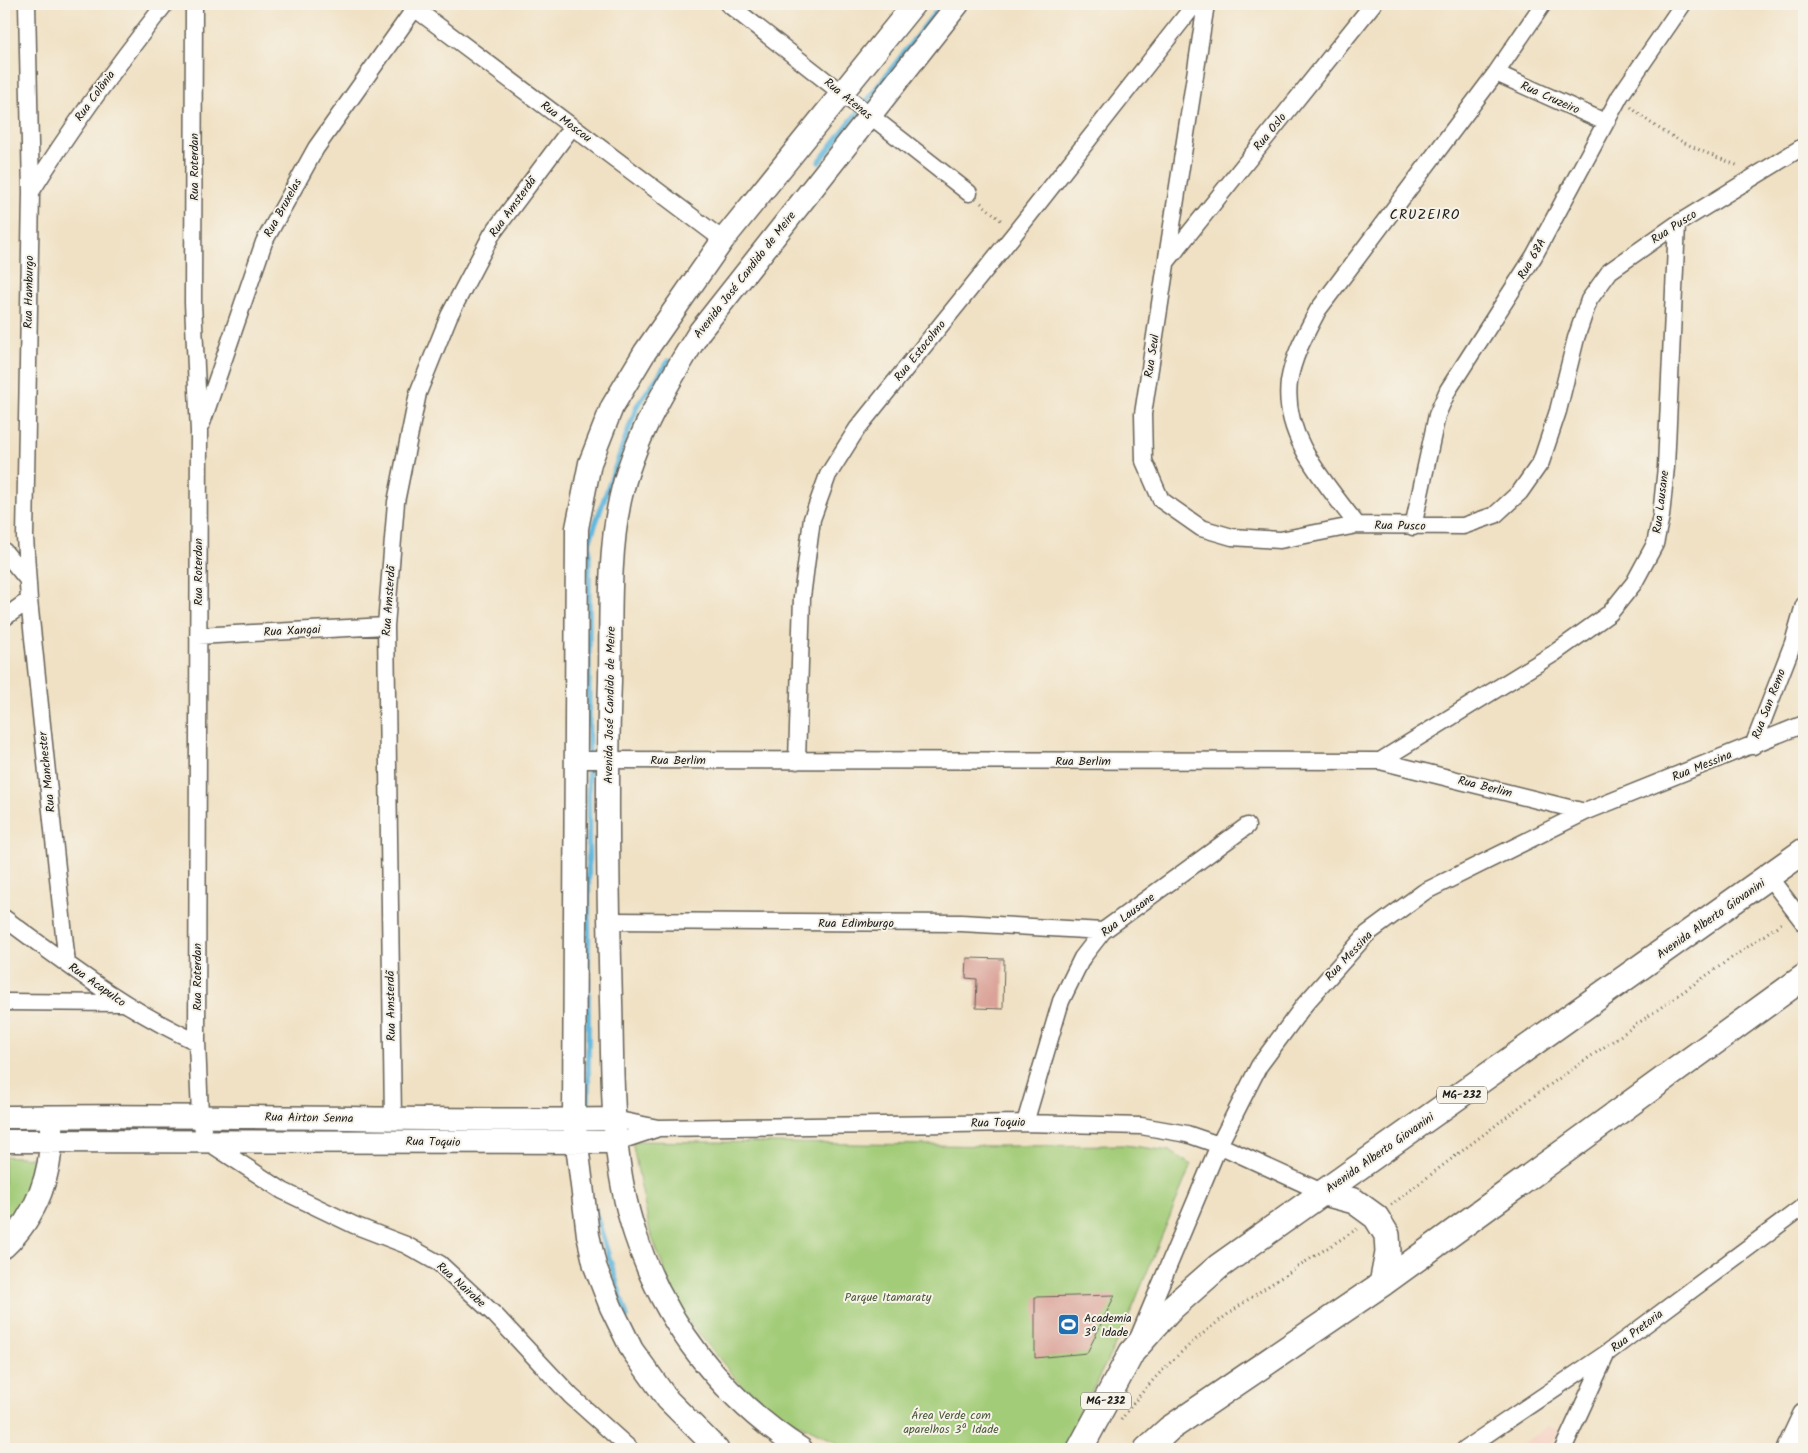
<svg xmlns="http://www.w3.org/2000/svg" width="1808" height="1453" viewBox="0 0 1808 1453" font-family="Kalam,sans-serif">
  <rect width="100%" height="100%" fill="#f7f3e8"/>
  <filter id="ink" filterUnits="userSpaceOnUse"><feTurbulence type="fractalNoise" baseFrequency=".02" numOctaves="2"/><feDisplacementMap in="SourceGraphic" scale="10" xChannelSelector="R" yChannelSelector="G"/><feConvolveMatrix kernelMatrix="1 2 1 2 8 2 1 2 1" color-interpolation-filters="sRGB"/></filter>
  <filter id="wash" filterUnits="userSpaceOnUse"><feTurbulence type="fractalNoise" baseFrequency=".0096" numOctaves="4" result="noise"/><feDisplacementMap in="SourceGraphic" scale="20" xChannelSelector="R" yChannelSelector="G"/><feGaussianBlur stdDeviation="1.12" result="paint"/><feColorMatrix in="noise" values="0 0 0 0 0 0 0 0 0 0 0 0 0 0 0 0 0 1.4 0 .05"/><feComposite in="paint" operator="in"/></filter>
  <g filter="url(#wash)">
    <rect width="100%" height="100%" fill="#f0e1c4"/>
    <path fill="#f5d2c2" d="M1548 1426 1560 1430 1550 1449H1516Z"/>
    <path fill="#a3cc78" stroke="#60744a" d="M632 1141 1008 1146 1125 1145 1170 1151 1191 1165 1127 1321 1063 1449H850L755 1402 680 1311 650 1232Z
      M4 1156 35 1158 29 1203 4 1228Z"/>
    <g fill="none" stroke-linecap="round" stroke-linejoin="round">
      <path stroke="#62b8de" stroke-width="5.5" d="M819 162 942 4
        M588 1108 589 542 637 406 669 361
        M595 1211 627 1317"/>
    </g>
    <g id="blocks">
      <path fill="#daa298" d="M967 958 1004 959 1003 1009 976 1008 977 979 966 978Z
        M1115 1295 1087 1353 1035 1358V1297Z"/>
    </g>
  </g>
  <g filter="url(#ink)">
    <use href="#blocks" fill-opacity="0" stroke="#666157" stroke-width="1"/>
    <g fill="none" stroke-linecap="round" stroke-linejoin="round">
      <defs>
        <path id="street" d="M27 4 31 192 25 537 29 600 67 964
          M194 4 193 303 199 432 197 1042 200 1115 205 1140 283 1191 354 1225 406 1245 440 1264 496 1316 571 1396 630 1449
          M409 4 723 240
          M728 4 969 193
          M1206 4 1143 414 1144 461 1161 500 1201 528 1232 537 1280 540 1357 525
          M1543 4 1496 73 1318 310C1306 333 1293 356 1289 382 1282 438 1327 484 1357 525L1463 526 1495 515 1520 492 1541 462 1558 411 1576 338 1589 300 1610 271 1677 224 1804 146
          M1496 73 1605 122
          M31 192C72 126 117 65 165 4
          M1168 260 1373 4
          M202 423 264 242 316 148 415 8
          M1413 527 1437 415 1448 390 1534 256 1620 96 1683 4
          M4 551 27 579
          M4 618 29 600
          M198 636 386 626
          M1753 746 1793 643 1804 605
          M575 760 1380 761 1585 812
          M797 761 802 597 812 519 828 475 857 429 1015 233 1195 4
          M1380 761 1553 654 1610 613 1634 583 1655 544 1661 516 1666 467 1677 224
          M1769 877 1804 923
          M4 918C67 964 126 1010 197 1042
          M609 921 961 923 1103 931
          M4 1002 121 1003
          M614 1119 658 1128 1025 1123 1141 1126 1187 1134 1219 1145 1324 1193
          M393 1120 386 626 396 502 418 393 449 316 492 234 572 127
          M1025 1123 1061 1001 1082 958 1103 931 1247 826
          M617 1142 656 1129
          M1139 1336 1219 1145 1259 1066 1305 1004 1367 934 1424 892 1585 812 1804 724
          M1465 1449 1607 1353 1804 1206
          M1563 1449 1607 1353"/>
        <path id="secondary" d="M4 1117C207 1113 410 1122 614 1119
          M4 1141 617 1142
          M4 1247C37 1216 53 1172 51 1127
          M717 1449 668 1400 632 1350 611 1307 595 1266 588 1235 574 1120 577 528 590 463 612 407 645 352 723 240 914 4
          M801 1449C723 1399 664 1323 635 1234 610 1159 613 1079 611 1001 608 894 606 787 610 681 611 622 608 557 620 500 633 439 668 383 700 331L958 4
          M1788 1449 1804 1415"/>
        <path id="primary" d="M1324 1193 1354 1201 1376 1217 1387 1235 1388 1253 1382 1284
          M1080 1449 1132 1352 1168 1311 1218 1267 1804 851
          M1147 1449 1169 1429 1382 1284 1804 977"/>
      </defs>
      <use href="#street" stroke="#666157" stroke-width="19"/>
      <use href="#secondary" stroke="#666157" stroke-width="25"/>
      <use href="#primary" stroke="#666157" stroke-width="28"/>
      <path stroke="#666157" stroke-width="3" stroke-dasharray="1 4" stroke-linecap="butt" d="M1631 107C1661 135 1702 152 1739 166
        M981 203 1003 222
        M1391 1205 1534 1096 1783 922
        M1121 1420C1180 1335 1272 1284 1357 1229"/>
      <use href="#street" stroke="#fff" stroke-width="16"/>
      <use href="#secondary" stroke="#fff" stroke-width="22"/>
      <use href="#primary" stroke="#fff" stroke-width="25"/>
    </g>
  </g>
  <defs>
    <symbol id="stadium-square" viewBox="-11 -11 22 22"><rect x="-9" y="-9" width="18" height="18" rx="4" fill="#1f6fb2" stroke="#f7f3e8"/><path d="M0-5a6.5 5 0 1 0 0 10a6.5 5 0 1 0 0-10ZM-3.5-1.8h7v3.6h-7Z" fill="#fff"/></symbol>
  </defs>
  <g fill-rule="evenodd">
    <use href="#stadium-square" x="1056" y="1312" width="25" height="25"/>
  </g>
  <g text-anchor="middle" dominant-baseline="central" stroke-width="4" stroke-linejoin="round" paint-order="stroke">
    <g fill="#f7f3e8" stroke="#5e5c59" stroke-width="1">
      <rect x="1437" y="1086.5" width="50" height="17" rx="4"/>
      <rect x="1081" y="1392.5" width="50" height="17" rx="4"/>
    </g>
    <g font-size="11" font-weight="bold" fill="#1c1c1c">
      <text x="1462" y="1095">MG-232</text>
      <text x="1106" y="1401">MG-232</text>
    </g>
    <g font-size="12" fill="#1c1c1c" stroke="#f7f3e8">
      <text transform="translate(95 96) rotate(-54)">Rua Colônia</text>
      <text transform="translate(1550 98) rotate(24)">Rua Cruzeiro</text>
      <text transform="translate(848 99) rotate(39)">Rua Atenas</text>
      <text transform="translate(566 122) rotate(37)">Rua Moscou</text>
      <text transform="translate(1270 132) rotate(-51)">Rua Oslo</text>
      <text transform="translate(194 167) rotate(-90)">Rua Roterdan</text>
      <text transform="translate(513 207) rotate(-54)">Rua Amsterdã</text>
      <text transform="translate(283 208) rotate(-61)">Rua Bruxelas</text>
      <text transform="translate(1674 227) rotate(-33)">Rua Pusco</text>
      <text transform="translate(1532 259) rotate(-60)">Rua 68A</text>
      <text transform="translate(745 275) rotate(-52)">Avenida José Candido de Meire</text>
      <text transform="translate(29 292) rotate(-89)">Rua Hamburgo</text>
      <text transform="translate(920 351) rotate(-51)">Rua Estocolmo</text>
      <text transform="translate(1152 356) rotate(-81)">Rua Seul</text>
      <text transform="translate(1661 502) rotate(-83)">Rua Lausane</text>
      <text transform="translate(1400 526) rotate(1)">Rua Pusco</text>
      <text transform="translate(198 572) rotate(-90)">Rua Roterdan</text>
      <text transform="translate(389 601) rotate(-86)">Rua Amsterdã</text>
      <text transform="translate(292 631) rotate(-3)">Rua Xangai</text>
      <text transform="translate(1769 704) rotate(-69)">Rua San Remo</text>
      <text transform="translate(610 705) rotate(-89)">Avenida José Candido de Meire</text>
      <text x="678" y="760">Rua Berlim</text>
      <text x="1083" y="761">Rua Berlim</text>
      <text transform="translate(1702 766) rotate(-22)">Rua Messina</text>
      <text transform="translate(47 772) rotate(-96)">Rua Manchester</text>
      <text transform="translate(1485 787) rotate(14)">Rua Berlim</text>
      <text transform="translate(1128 915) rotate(-37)">Rua Lausane</text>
      <text transform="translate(1711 919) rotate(-35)">Avenida Alberto Giovanini</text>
      <text x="856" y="923">Rua Edimburgo</text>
      <text transform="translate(1349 956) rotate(-47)">Rua Messina</text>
      <text transform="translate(197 977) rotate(-90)">Rua Roterdan</text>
      <text transform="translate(97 985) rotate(35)">Rua Acapulco</text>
      <text transform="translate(391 1006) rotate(-91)">Rua Amsterdã</text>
      <text transform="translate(309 1118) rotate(1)">Rua Airton Senna</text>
      <text transform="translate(998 1123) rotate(-1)">Rua Toquio</text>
      <text transform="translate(433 1142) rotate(1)">Rua Toquio</text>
      <text transform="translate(1380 1153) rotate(-35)">Avenida Alberto Giovanini</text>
      <text transform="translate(461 1285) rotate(42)">Rua Nairobe</text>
      <text transform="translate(1637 1331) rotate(-37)">Rua Pretoria</text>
    </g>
    <g font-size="12" fill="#4b5a3c" stroke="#f7f3e8">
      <text x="888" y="1297">Parque Itamaraty</text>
      <text x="951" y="1415">Área Verde com<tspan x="951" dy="14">aparelhos 3ª Idade</tspan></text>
    </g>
    <g font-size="12" fill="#1c1c1c" stroke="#f7f3e8" text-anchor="start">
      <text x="1084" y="1318">Academia<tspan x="1084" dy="14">3ª Idade</tspan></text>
    </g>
    <g font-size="14" letter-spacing="1" fill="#1c1c1c" stroke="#f7f3e8">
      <text x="1425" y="215">CRUZEIRO</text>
    </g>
  </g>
  <rect width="1808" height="1453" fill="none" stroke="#f7f3e8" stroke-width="20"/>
</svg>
